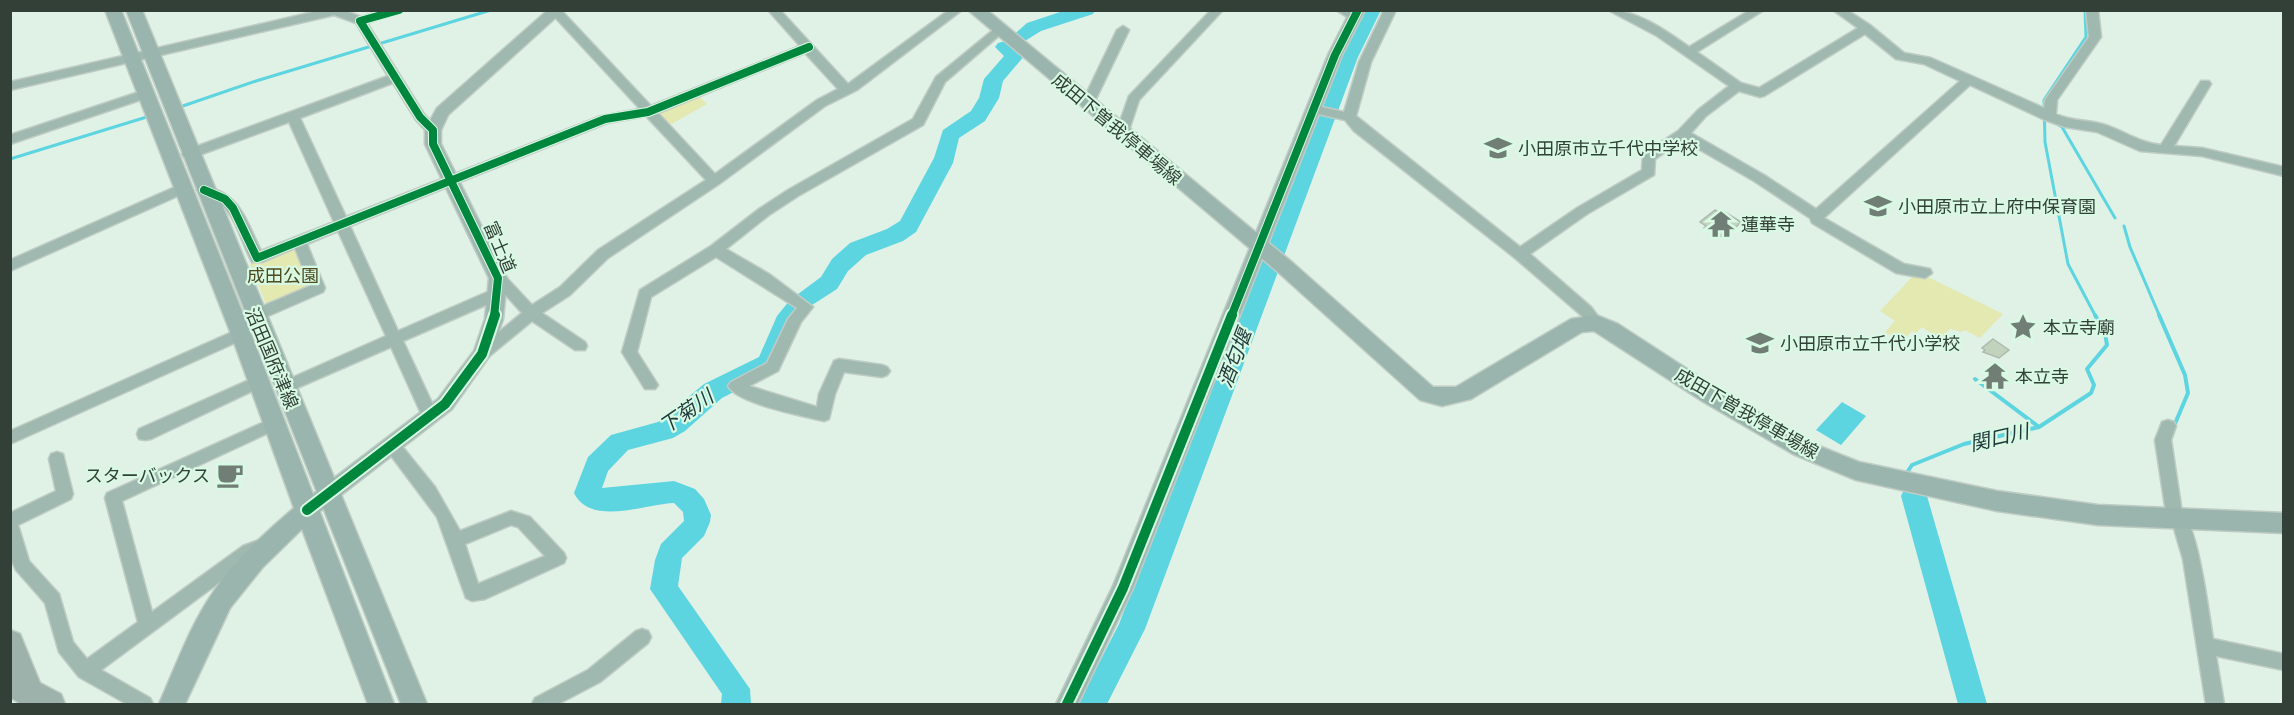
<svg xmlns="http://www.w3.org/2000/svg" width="2294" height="715" viewBox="0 0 2294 715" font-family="'Asap Condensed','Noto Sans JP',sans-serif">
  <rect width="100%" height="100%" fill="#e0f1e6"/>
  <path fill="#e4e8b1" d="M698 95 707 104 668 126 655 113Z
    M295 246 313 287 267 307 250 264Z
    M1913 276 1930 278 2003 314 1980 338 1965 330 1962 332 1950 329 1940 339 1922 327 1916 333 1912 331 1902 342 1885 332 1895 321 1880 311Z"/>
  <path fill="#5dd5e0" d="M1842 402 1866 416 1841 445 1816 430Z"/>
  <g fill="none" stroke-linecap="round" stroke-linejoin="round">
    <path stroke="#5dd5e0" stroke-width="3" d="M2085 10 2086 37 2044 100 2045 142 2068 264 2096 317
      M177 108 256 81 491 10
      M2053 122 2062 127 2115 218
      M10 159 150 116
      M2124 226 2130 247 2160 317"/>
    <path stroke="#5dd5e0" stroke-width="4" d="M2159 315 2185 375 2188 393 2174 426
      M1975 379 2039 427
      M1909 477 1908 471 1912 465 1964 444 2039 427 2091 393 2094 385 2087 369 2107 345 2105 333 2095 315"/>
    <path fill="#5dd5e0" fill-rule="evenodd" d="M1066 10H1095L1093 14 1041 31 1020 44 1010 38 1027 23Z
      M1362 10H1381L1358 57 1145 629 1107 704H1078L1119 624 1338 57Z
      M1005 41 1012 43 1025 55 1003 81 999 98 985 121 959 138 953 163 916 232 903 241 866 255 848 271 837 289 809 307 799 321 777 370 722 398 685 431 673 438 628 450 608 471 602 488 674 481 695 489 704 499 711 515 710 522 704 536 682 558 678 586 750 689 751 704H721L722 694 650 589 655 560 661 544 684 521 683 512 674 503C645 504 591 527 574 493L588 457 611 435 658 422 704 384 759 357 777 316 790 300 821 277 832 259 850 243 887 229 900 221 934 158 943 130 971 111 979 98 984 79 1004 56 995 47 998 43Z
      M1914 485 1923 488 1927 496 1987 704H1958L1901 496 1905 488Z"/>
  </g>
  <path fill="#c2d3bd" stroke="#aeb9ae" stroke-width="1.5" d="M1715 210 1720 213 1723 211 1741 222 1725 238 1704 228 1706 226 1700 222Z
    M1993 339 2009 350 1999 358 1983 352 1985 350 1982 348Z"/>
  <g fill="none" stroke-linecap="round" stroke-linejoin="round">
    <defs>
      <path id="minor" d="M322 10H344L361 17 384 10H404L367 23 424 114 439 130 438 133H428L416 120 393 83 300 118 346 217 601 116 640 109 552 14 551 10H561L651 106 800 46 768 10H780L848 84 949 10H962L857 90 825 106 719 184 608 258 570 295 542 313 585 342 587 346 585 350H575L532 321 487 358H477L475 354 477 350 522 313 504 293 502 298 403 341 438 416 436 420H424L391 347 290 391H280L277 387 280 383 386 336 338 231 307 244 325 288 323 292 259 320 254 322 247 316 249 312 310 286 295 248 262 262H252C242 244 237 219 222 205 215 198 203 198 197 190L204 185C242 196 245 219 261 251L334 222 289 122 194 157H184L182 154 184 151 388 76 356 23 334 15 10 90V82ZM805 53 838 89 817 100 715 174 658 113ZM646 116 706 180 598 250 560 287 532 305 503 274 498 273 491 278 500 290H492L398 331 350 226 607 123Z
        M1211 10H1223L1139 100 1127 136H1117L1116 133 1129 96Z
        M1336 10H1351L1360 17 1354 21Z
        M1384 10H1396L1371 62 1356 116 1520 247 1577 208 1642 170 1643 154 1678 131 1698 110 1729 86 1657 36 1608 10C1637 10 1665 30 1689 47L1750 10H1764L1697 52 1741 83 1759 88 1858 28 1833 10H1847L1870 25 1904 53 1931 58 2044 108 2045 100 2089 37 2086 10H2098L2101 37 2057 100 2056 114C2071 121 2087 120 2102 124 2123 130 2139 143 2161 145L2201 81H2209L2211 84 2174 146 2202 148 2284 167V176L2202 156 2140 151 2097 132 2065 127 2045 120 1970 85 1824 218 1904 264 1930 269 1932 273 1925 278 1896 273 1812 223 1810 218 1754 181 1683 140 1655 159 1654 175 1587 214 1530 254 1591 307 1603 323 1596 329 1591 327 1581 315 1515 258 1354 131 1345 120 1309 112V106L1313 105 1344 112 1359 62ZM1865 34 1896 59 1924 64 1960 81 1816 209 1764 175 1691 133 1706 116 1739 91 1760 97 1764 96Z
        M998 26 1004 30 1002 33 945 82 923 125 798 196 769 215 726 249 769 274 813 307 801 322 778 371 749 386 817 407 819 394 834 361 839 359 882 365 887 367 890 371 887 375 882 377 844 372 835 394 829 419 824 421C804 416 738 404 728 386L731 382 767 363 788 319 797 308 716 257 651 297 637 352 658 385 655 389H645L622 352 640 290 711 246 759 209 788 190 913 119 936 77Z
        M1123 26 1129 30 1093 105 1091 108H1083L1081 105 1117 30Z
        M145 90 149 91V97L10 144V135Z
        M184 183 191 188 189 191 10 271V260Z
        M241 328 248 334 246 338 10 444V431Z
        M258 376 263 378 266 382 263 386 151 439 145 440 139 439 137 434 139 429Z
        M273 418 279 420 281 424 279 428 122 501 152 612 243 546 264 538 270 540 272 545 270 550 255 556 101 670 150 698 153 704H127L79 677 59 652 45 603 16 570 10 557V513L56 491 49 459 51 454 57 452 63 454 73 494 71 499 18 525 29 561 59 594 73 642 87 659 138 622 105 498 107 493Z
        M2168 420 2174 422 2176 426 2171 440 2182 513C2198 526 2209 615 2213 639L2284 654V670L2216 656 2224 704H2206L2183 559 2173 525 2167 519 2155 440 2162 422Z
        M391 438 397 440 435 487 460 531 511 511 530 517 564 553 566 558 564 563 485 599 472 601 466 598 437 517 383 445 385 440ZM511 525 518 527 545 556 478 584 465 544Z
        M642 629 648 631 651 637 648 643 600 682 558 704H532L535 698 588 670 636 631Z"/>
      <path id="tertiary" d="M548 10H564L448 115 441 130V144L507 278 503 319 491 354 452 409 314 516 307 518 300 516 297 510 300 504 438 399 474 351 485 319 489 278 425 144V130L437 108Z
        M1351 10H1365L1342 55 1133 588 1078 704H1056L1113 586 1328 55Z"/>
      <path id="secondary" d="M105 10H121L251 334 394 704H368L302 529 263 567 230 608 185 704H159C176 666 190 625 214 591 236 559 265 533 294 508L231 334Z
        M126 10H142L427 704H401Z
        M968 10H987L1293 263 1433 387H1456L1571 319 1596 315 1618 324 1718 389 1809 442 1859 462 1997 491 2098 505 2284 513V533L2098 525 1997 511 1856 480 1793 454 1702 401 1594 331 1582 332 1471 399 1442 406 1420 400 1279 273Z"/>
      <path id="trunk" d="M10 630 20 634 40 683 61 694 65 704H21L10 697Z"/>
    </defs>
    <use href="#minor" stroke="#bfccc4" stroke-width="3"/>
    <use href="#tertiary" stroke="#bfccc4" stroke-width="3"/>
    <use href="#secondary" stroke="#bfccc4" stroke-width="3"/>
    <use href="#trunk" stroke="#bfccc4" stroke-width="3"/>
    <use href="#minor" fill="#9fb8b0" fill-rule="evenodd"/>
    <use href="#tertiary" fill="#9fb8b0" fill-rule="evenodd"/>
    <use href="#secondary" fill="#9ab5ad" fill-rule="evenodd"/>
    <use href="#trunk" fill="#9cb2aa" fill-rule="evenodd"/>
    <defs>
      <path id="cycleway-far1" d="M399 10 360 21 420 117 433 130V144L498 278 494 317
        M204 190 225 199 233 208 257 258 605 119 648 112 809 47
        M1231 317 1335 55 1358 10"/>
      <path id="cycleway" d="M307 510 445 404 482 354 495 315
        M1067 704 1123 588 1232 315"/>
    </defs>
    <use href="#cycleway-far1" stroke="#d8f9e3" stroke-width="10"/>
    <use href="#cycleway" stroke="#d8f9e3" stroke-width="14"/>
    <use href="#cycleway-far1" stroke="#00873e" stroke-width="8"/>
    <use href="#cycleway" stroke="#00873e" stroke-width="10"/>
  </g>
  <defs>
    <symbol id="school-bare" viewBox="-9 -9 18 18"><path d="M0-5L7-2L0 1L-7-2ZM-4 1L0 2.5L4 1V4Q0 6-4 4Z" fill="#707e75" stroke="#d8f9e3" stroke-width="2.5" paint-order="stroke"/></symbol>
    <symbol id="temple-bare" viewBox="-9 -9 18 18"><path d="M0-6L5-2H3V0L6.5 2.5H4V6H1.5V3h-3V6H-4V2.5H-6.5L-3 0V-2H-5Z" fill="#707e75" stroke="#d8f9e3" stroke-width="2.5" paint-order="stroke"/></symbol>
    <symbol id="sight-bare" viewBox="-9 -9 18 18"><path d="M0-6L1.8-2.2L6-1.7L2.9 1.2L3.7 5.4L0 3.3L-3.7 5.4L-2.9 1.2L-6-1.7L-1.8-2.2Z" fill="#707e75" stroke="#d8f9e3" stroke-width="2.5" paint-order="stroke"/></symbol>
    <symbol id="cafe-bare" viewBox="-9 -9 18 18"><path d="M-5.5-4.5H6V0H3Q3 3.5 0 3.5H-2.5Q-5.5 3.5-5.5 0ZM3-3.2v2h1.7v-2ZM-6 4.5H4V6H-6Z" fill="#707e75" stroke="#d8f9e3" stroke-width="2.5" paint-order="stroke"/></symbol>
  </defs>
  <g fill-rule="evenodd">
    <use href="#school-bare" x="1479" y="129" width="38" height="38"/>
    <use href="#school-bare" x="1859" y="187" width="38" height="38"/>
    <use href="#temple-bare" x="1702" y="205" width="38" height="38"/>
    <use href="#sight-bare" x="2004" y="308" width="38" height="38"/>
    <use href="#school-bare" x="1741" y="324" width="38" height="38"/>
    <use href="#temple-bare" x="1976" y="357" width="38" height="38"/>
    <use href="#cafe-bare" x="211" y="456" width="38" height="38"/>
  </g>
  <g text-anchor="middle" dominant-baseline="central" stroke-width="4.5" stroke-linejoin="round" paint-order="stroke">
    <g font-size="18" fill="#334038" stroke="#d8f9e3">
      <text transform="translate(1117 129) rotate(40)">成田下曽我停車場線</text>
      <text transform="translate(500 247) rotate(67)">富士道</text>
      <text transform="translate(272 358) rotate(67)">沼田国府津線</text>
      <text transform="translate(1747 413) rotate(30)">成田下曽我停車場線</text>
    </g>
    <g font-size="18" fill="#334038" stroke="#d8f9e3" text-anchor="start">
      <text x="1518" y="148">小田原市立千代中学校</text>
      <text x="1898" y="206">小田原市立上府中保育園</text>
      <text x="1741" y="224">蓮華寺</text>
      <text x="2043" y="327">本立寺廟</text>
      <text x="1780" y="343">小田原市立千代小学校</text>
      <text x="2015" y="376">本立寺</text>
      <text x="210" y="475" text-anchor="end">スターバックス</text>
    </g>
    <g font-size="18" fill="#4f4b20" stroke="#d8f9e3">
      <text x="283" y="275">成田公園</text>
    </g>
    <g font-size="20" font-style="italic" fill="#1f373b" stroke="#d8f9e3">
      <text transform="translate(1234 358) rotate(-69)">酒匂堰</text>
      <text transform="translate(686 411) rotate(-35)">下菊川</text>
      <text transform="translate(1999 437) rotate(-13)">関口川</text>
    </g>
  </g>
  <rect width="2294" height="715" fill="none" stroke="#334038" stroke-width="24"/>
</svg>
